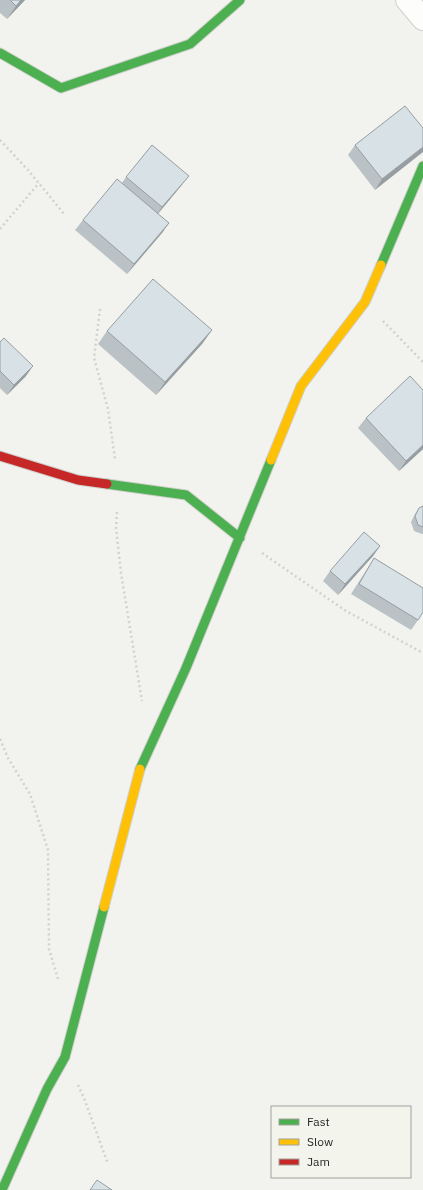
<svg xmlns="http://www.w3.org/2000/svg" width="423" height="1190" viewBox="0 0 423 1190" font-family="'IBM Plex Sans',sans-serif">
  <rect width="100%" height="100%" fill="#f2f3ee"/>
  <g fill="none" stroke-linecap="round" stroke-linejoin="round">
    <defs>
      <path id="street" d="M407 0 423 19"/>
      <path id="fast" d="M0 53 61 88 190 44 240 0
        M381 265 423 166
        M107 484 186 495 240 538
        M140 769 186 668 271 460
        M2 1190 47 1089 65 1057 104 907"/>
      <path id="slow" d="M271 460 301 386 365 302 381 265
        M104 907 140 769"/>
      <path id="jam" d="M0 456 78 480 107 484"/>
    </defs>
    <use href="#street" stroke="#cfd0cc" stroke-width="24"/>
    <use href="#fast" stroke="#cfd0cc" stroke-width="11"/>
    <use href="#slow" stroke="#cfd0cc" stroke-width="11"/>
    <use href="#jam" stroke="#cfd0cc" stroke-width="11"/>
    <path stroke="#d1d2d0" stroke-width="2.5" stroke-dasharray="2 3" stroke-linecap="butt" d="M0 140 28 170 65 215
      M0 229 39 183
      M100 309 94 358 108 409 115 459
      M383 321 423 362
      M117 512 116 528 121 573 142 701
      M262 553 346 611 423 653
      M0 739 8 758 30 794 48 850 49 949 58 979
      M78 1085 84 1098 108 1164"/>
    <use href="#street" stroke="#fdfdfc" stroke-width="22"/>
    <use href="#fast" stroke="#4caf50" stroke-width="9"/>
    <use href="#slow" stroke="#ffc107" stroke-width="9"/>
    <use href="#jam" stroke="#c62828" stroke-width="9"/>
  </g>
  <path fill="#bac2c6" d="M0 0H25L7 19 0 13Z
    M423 128 375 190 348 155 355 145Z
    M126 177 181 186 158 214 169 223 162 233 127 274 75 230 83 220 122 183Z
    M212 330 202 344 156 395 98 344 107 331Z
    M0 342 26 376 7 395 0 388Z
    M423 390V449L399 471 358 428 366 418Z
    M423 506V534H422L414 531 411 522 415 514 419 508Z
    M380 546 373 556 338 595 323 581 330 571Z
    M374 558 418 620 411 630 351 594 367 569Z"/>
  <path fill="#979ea1" d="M21 0H25L7 19 16 6Z
    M423 147V152L375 190 382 179Z
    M189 176 181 186 155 217 162 207Z
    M169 223 162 233 127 274 134 264Z
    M212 330 202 344 156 395 165 382Z
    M33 366 26 376 7 395 14 385Z
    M423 445V449L399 471 406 461Z
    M380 546 373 556 338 595 345 584Z"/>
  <path fill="#d8e1e6" stroke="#979ea1" d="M10 0H21L16 6Z
    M405 106 423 128V147L382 179 355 145Z
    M152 145 189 176 162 207 126 177Z
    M117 179 169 223 134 264 83 220Z
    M153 279 212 330 165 382 107 331Z
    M4 338 33 366 14 385 0 371V342Z
    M410 376 423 390V445L406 461 366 418Z
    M423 506V527L418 525 415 516 419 508Z
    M364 532 380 546 345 584 330 571Z
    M374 558 423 588V612L418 620 359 584Z
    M97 1180 112 1190H90Z"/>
  <rect x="271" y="1106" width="140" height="72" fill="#f3f5ec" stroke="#a0a29b"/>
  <rect x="279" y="1119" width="20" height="6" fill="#4caf50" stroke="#a0a29b"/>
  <text x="307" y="1126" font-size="12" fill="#242521">Fast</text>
  <rect x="279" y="1139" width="20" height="6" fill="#ffc107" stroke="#a0a29b"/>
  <text x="307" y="1146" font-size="12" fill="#242521">Slow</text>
  <rect x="279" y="1159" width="20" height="6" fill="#c62828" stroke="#a0a29b"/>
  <text x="307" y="1166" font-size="12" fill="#242521">Jam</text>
</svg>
